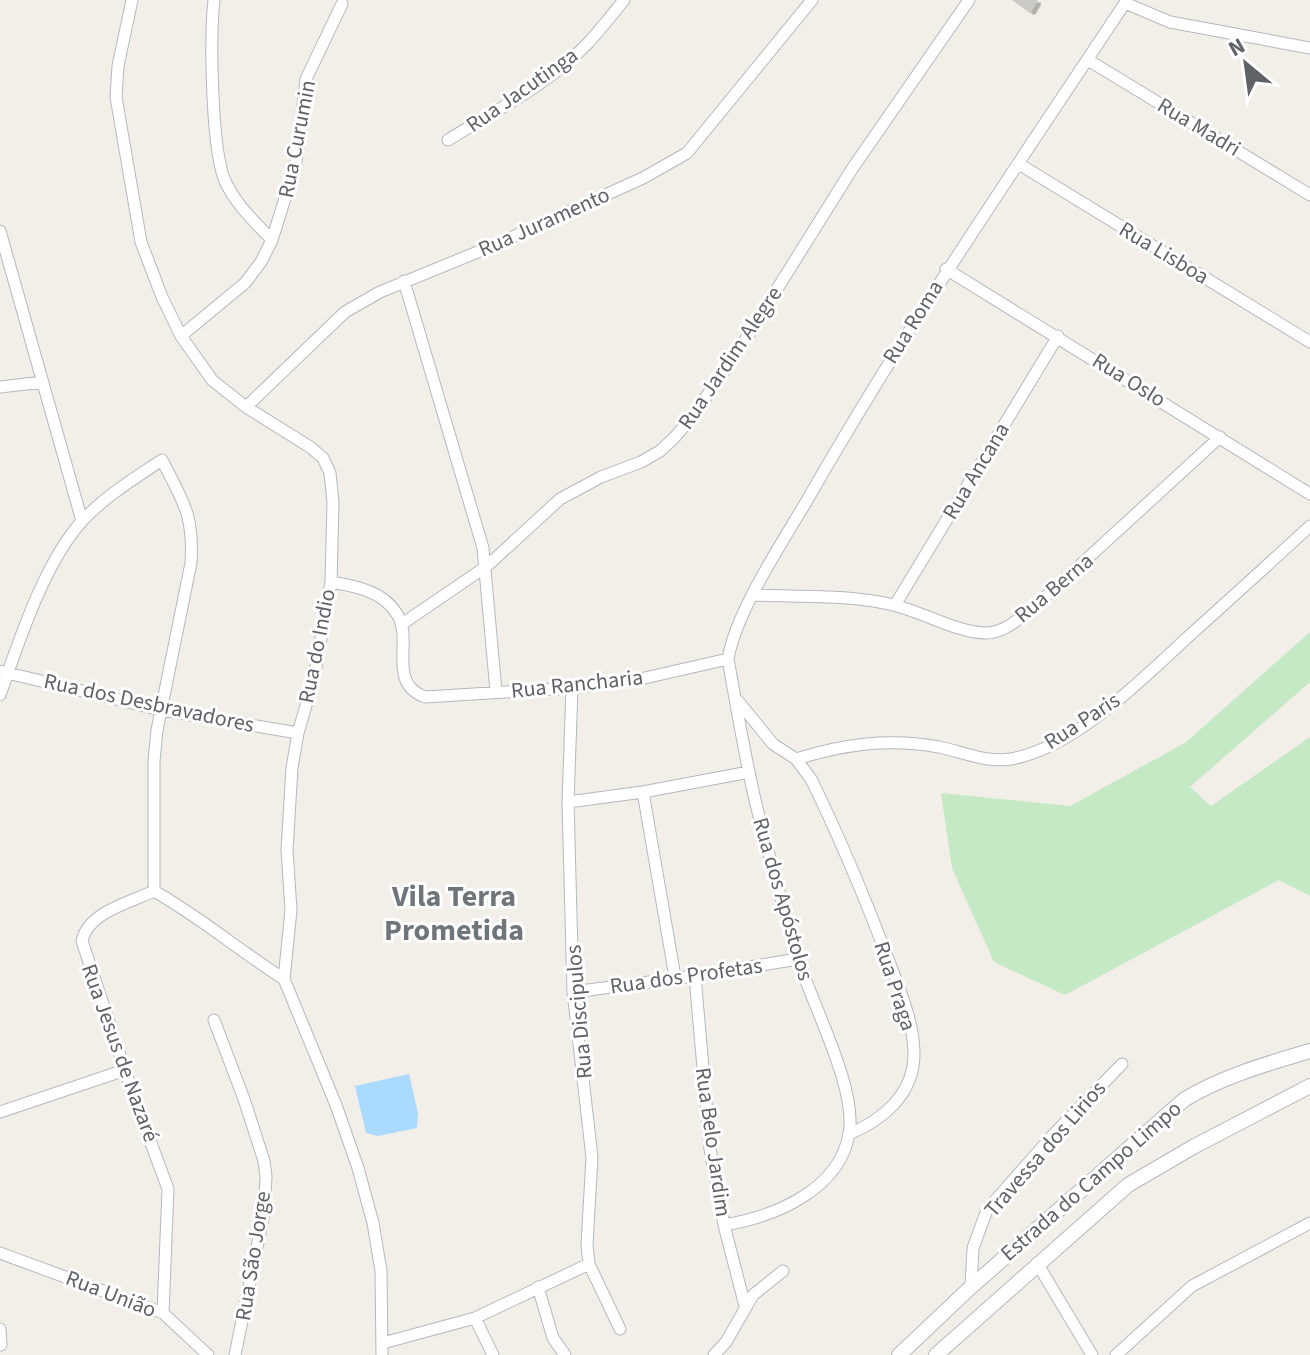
<svg xmlns="http://www.w3.org/2000/svg" width="1310" height="1355" viewBox="0 0 1310 1355" font-family="'Source Sans 3',sans-serif">
  <defs>
    <filter id="shadow"><feDropShadow dx="4.5" dy="2.5" stdDeviation="0" flood-color="#0004"/></filter>
  </defs>
  <rect width="100%" height="100%" fill="#f1efe8"/>
  <path fill="#c5e8c5" d="M1310 632V682L1190 787 1211 806 1310 737V896L1279 880 1065 995 994 962 952 868 941 793 1070 806 1185 743Z"/>
  <path fill="#aadaff" d="M409 1074 418 1113 417 1128 378 1136 366 1133 355 1086Z"/>
  <path fill="#cccac5" filter="url(#shadow)" d="M1012 0H1038L1030 13Z"/>
  <g fill="none" stroke-linecap="round" stroke-linejoin="round">
    <defs>
      <path id="minor" d="M132 0 118 66 116 97 141 242 162 297 181 336 212 380 246 407 310 447 323 458 330 473 333 502 331 582 314 678 298 733 292 768 287 850 291 910 284 979 336 1105 358 1168 373 1223 381 1271 382 1355
        M214 0C210 36 211 153 226 183 237 206 255 222 272 240
        M1125 3 1170 22 1310 48
        M1088 60 1310 195
        M448 140C495 111 549 84 588 43 600 30 612 15 624 0
        M1019 164 1310 342
        M0 231 82 521
        M946 269 1310 494
        M404 281 483 548 496 691
        M181 336 245 283 261 262 272 240 296 163 306 79 342 4
        M0 387 43 382
        M246 407 345 312 380 292 497 244 643 178 687 153 812 0
        M331 582C355 586 383 591 397 614 414 640 386 683 425 697L572 688 636 680 728 659
        M753 595C800 597 852 594 897 606 924 613 959 633 986 633 1003 633 1017 620 1030 611L1220 437
        M895 605 1058 336
        M402 624 487 566 560 499 601 477 641 462 660 451 674 438 693 416 744 342 852 169 969 0
        M0 671 161 710 298 733
        M572 688 568 802 573 992 592 1157 587 1245 589 1264 620 1329
        M0 695C19 641 45 560 84 519 107 495 135 478 162 460 183 502 194 514 191 563L157 730 154 761V891
        M738 701 773 744 796 759 811 779C840 838 865 898 888 959 899 988 914 1022 914 1054 914 1094 883 1120 849 1134
        M796 759C845 744 888 738 939 747 963 752 986 763 1011 759 1076 747 1141 680 1189 636 1229 600 1270 563 1310 526
        M643 792 675 977
        M568 802 643 792 749 772
        M154 891C129 903 88 912 82 941L134 1097 168 1189 163 1313
        M154 891C200 917 240 951 284 979
        M695 976 710 1149 724 1225 745 1306
        M573 992 695 976 798 959
        M214 1020 244 1099 264 1161 266 1177 264 1213 235 1355
        M0 1112 125 1070
        M724 1225C773 1217 839 1191 849 1134 858 1088 810 1001 797 955 783 906 769 857 757 808 745 759 737 709 728 659 736 611 784 540 809 497 907 326 1018 164 1127 0
        M0 1253 163 1313 208 1355
        M1037 1263 1092 1355
        M538 1287 553 1338 565 1355
        M971 1287 973 1248 987 1210 1052 1136 1122 1064
        M475 1318 493 1355
        M0 1329 1 1345
        M383 1343 475 1318 589 1264
        M714 1355 726 1342 753 1295 783 1271
        M1116 1355 1192 1286 1310 1223"/>
      <path id="tertiary" d="M899 1355 971 1287 1185 1099C1224 1076 1266 1064 1310 1051
        M936 1355 1128 1185 1193 1147 1310 1086"/>
    </defs>
    <use href="#minor" stroke="#b5b8bc" stroke-width="13"/>
    <use href="#tertiary" stroke="#b5b8bc" stroke-width="16"/>
    <use href="#minor" stroke="#fff" stroke-width="11"/>
    <use href="#tertiary" stroke="#fff" stroke-width="14"/>
  </g>
  <g text-anchor="middle" dominant-baseline="central" stroke-width="6" stroke-linejoin="round" paint-order="stroke">
    <g font-size="22" fill="#5f6368" stroke="#fff">
      <text transform="translate(522 90) rotate(-35)">Rua Jacutinga</text>
      <text transform="translate(1199 127) rotate(31)">Rua Madri</text>
      <text transform="translate(297 139) rotate(-79)">Rua Curumin</text>
      <text transform="translate(544 222) rotate(-24)">Rua Juramento</text>
      <text transform="translate(1164 253) rotate(31)">Rua Lisboa</text>
      <text transform="translate(913 322) rotate(-58)">Rua Roma</text>
      <text transform="translate(730 358) rotate(-56)">Rua Jardim Alegre</text>
      <text transform="translate(1129 380) rotate(32)">Rua Oslo</text>
      <text transform="translate(976 471) rotate(-59)">Rua Ancana</text>
      <text transform="translate(1054 588) rotate(-40)">Rua Berna</text>
      <text transform="translate(317 646) rotate(-79)">Rua do Indio</text>
      <text transform="translate(577 684) rotate(-6)">Rua Rancharia</text>
      <text transform="translate(149 703) rotate(12)">Rua dos Desbravadores</text>
      <text transform="translate(1082 721) rotate(-33)">Rua Paris</text>
      <text transform="translate(783 899) rotate(74)">Rua dos Apóstolos</text>
      <text transform="translate(686 976) rotate(-8)">Rua dos Profetas</text>
      <text transform="translate(895 986) rotate(72)">Rua Praga</text>
      <text transform="translate(579 1012) rotate(-95)">Rua Discipulos</text>
      <text transform="translate(120 1053) rotate(70)">Rua Jesus de Nazaré</text>
      <text transform="translate(713 1142) rotate(82)">Rua Belo Jardim</text>
      <text transform="translate(1045 1149) rotate(-49)">Travessa dos Lirios</text>
      <text transform="translate(1091 1181) rotate(-41)">Estrada do Campo Limpo</text>
      <text transform="translate(253 1256) rotate(-81)">Rua São Jorge</text>
      <text transform="translate(111 1294) rotate(21)">Rua União</text>
    </g>
    <g font-size="30" font-weight="bold" fill="#70757a" stroke="#fff">
      <text x="454" y="896">Vila Terra<tspan x="454" dy="34">Prometida</tspan></text>
    </g>
  </g>
  <g transform="translate(1246 64) rotate(331)" stroke="#ffffff" stroke-width="6" paint-order="stroke">
  <path d="M0-6L14 30L0 20L-14 30Z" fill="#5f6368"/>
  <text y="-12" font-size="22" font-weight="bold" text-anchor="middle" fill="#5f6368">N</text>
  </g>
</svg>
